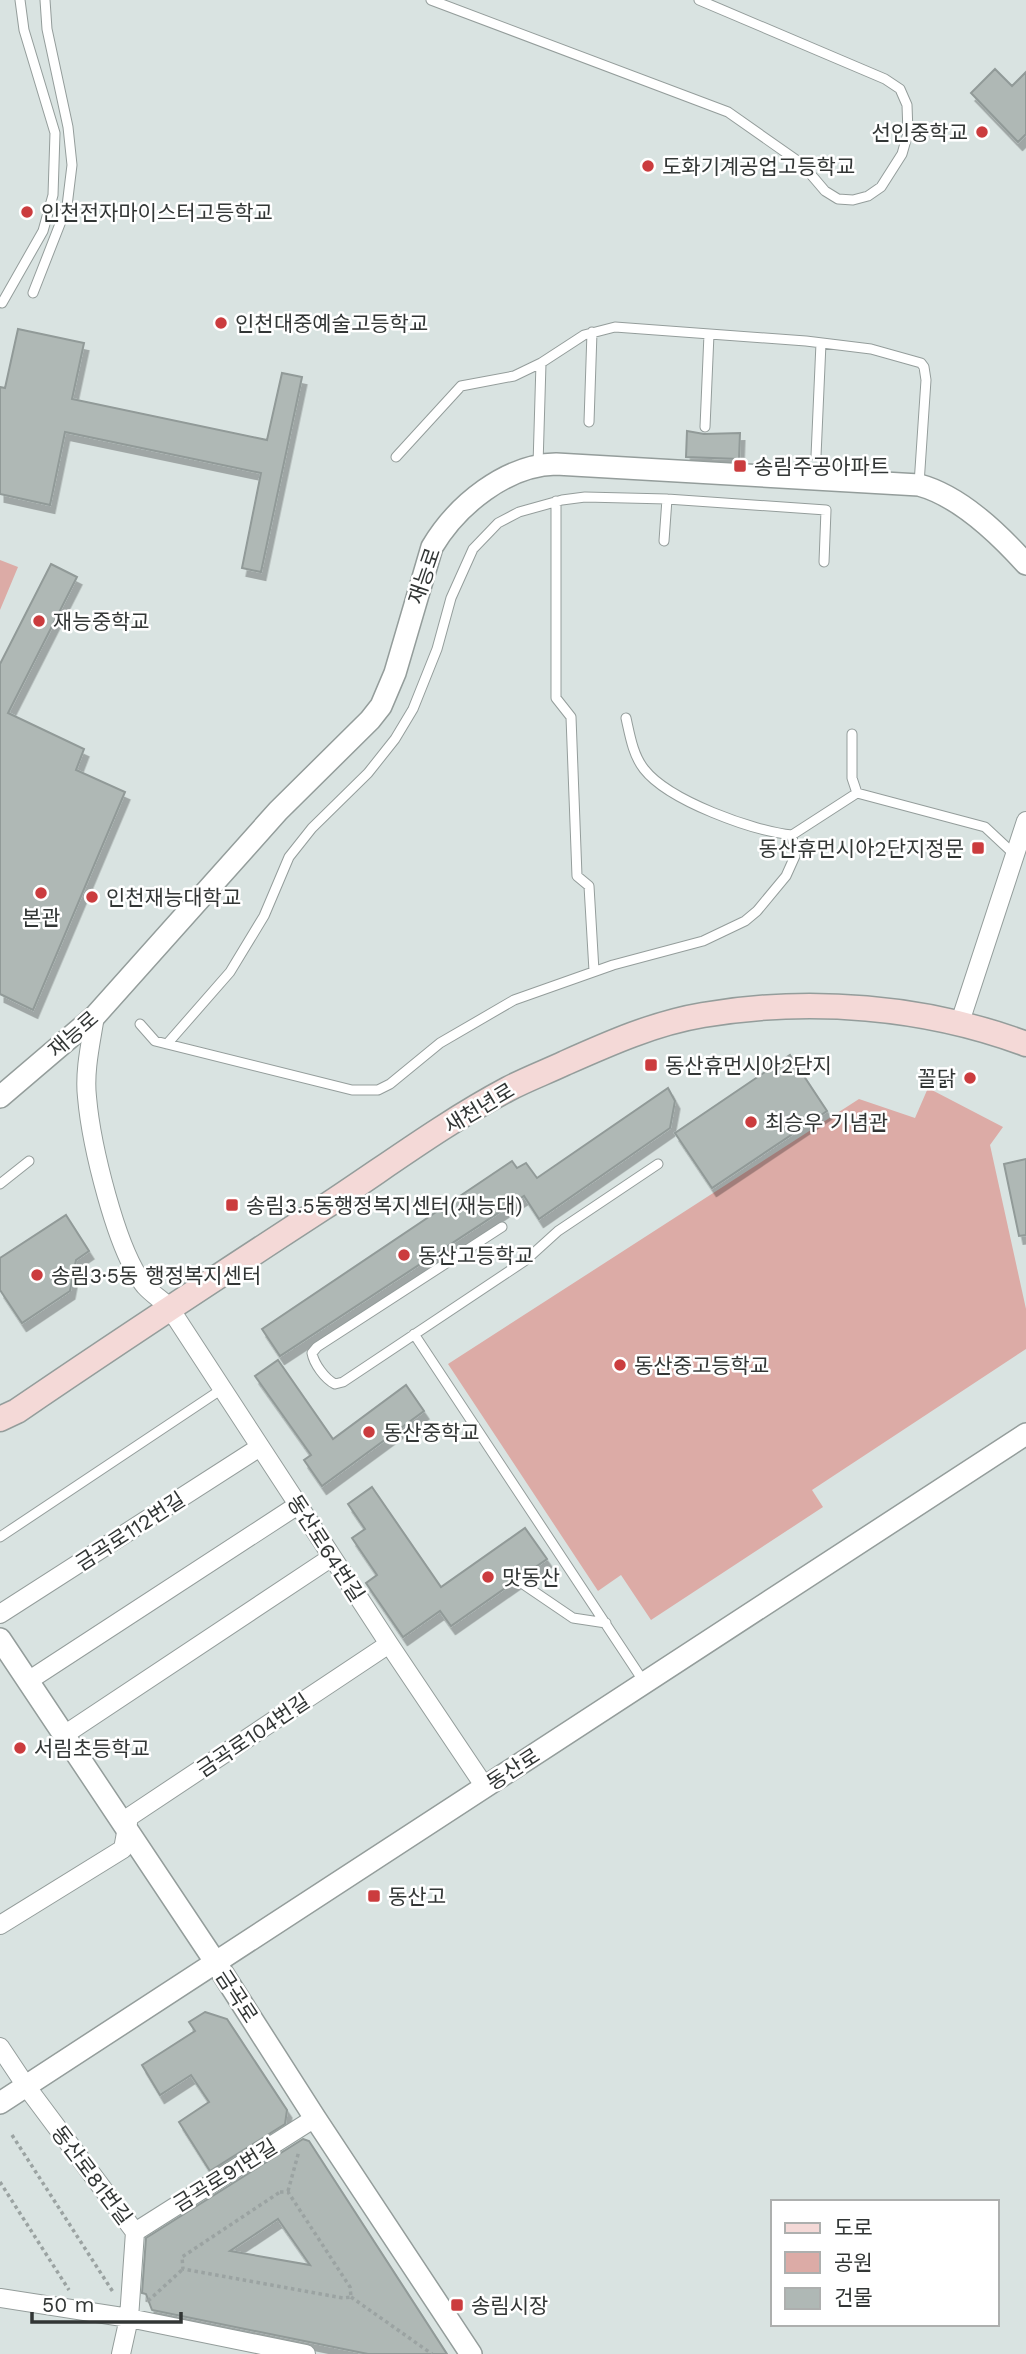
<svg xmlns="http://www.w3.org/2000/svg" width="1026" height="2354" viewBox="0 0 1026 2354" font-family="'Work Sans','Noto Sans KR',sans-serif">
  <defs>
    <filter id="shadow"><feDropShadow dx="4.5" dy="8" stdDeviation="0" flood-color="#0004"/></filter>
  </defs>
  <rect width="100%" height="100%" fill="#d9e3e1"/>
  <path fill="#dcaba6" d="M0 560 18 567 0 610Z
    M928 1088 1003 1127 990 1145 1026 1309V1349L812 1490 823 1507 651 1620 621 1575 598 1591 448 1364 859 1099 915 1118Z"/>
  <path fill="#afb8b5" stroke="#919a98" stroke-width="2" fill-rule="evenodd" filter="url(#shadow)" d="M995 69 1012 86 1026 72V134L1018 142 971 93Z
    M18 329 84 343 72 399 267 440 282 373 302 377 261 572 242 568 261 473 65 432 50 505 0 494V387L5 388Z
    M687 431 704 434 740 433 739 459 686 457Z
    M51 564 77 577 8 713 84 749 76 770 125 792 33 1010 0 994V664Z
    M790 1055 827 1111 712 1188 675 1133Z
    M668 1088 675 1101 670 1128 539 1219 524 1196 280 1356 262 1329 512 1161 517 1168 526 1163 537 1178Z
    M1026 1159V1235L1019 1236 1004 1164Z
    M66 1215 89 1251 76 1260 70 1291 22 1323 0 1290V1258Z
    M278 1360 333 1439 406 1385 424 1411 322 1486 304 1460 311 1455 255 1376Z
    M372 1487 441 1587 525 1528 547 1559 451 1626 440 1611 403 1637 366 1583 377 1575 352 1538 365 1529 348 1504Z
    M205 2012 227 2019 287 2110 285 2124 210 2171 179 2122 209 2102 191 2075 160 2095 142 2065 195 2031 189 2022Z
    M303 2139 309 2141 447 2354H368L152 2310 146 2294 142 2293 146 2238ZM278 2219 310 2265 230 2251Z"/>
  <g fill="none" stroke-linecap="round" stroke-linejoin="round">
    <defs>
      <path id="service" d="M431 0 728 112 802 164 825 191 838 199 853 200 868 196 881 187 902 154 908 133 907 105 900 89 885 79 699 0
        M33 293 67 206 72 165 68 127 47 29 45 0
        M2 303 43 231 53 195 55 133 24 30 20 0
        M589 422 592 332
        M705 427 709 334
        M816 456 821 343
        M396 457 461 386 514 376 541 363 584 335 615 327 806 341 871 349 921 363 924 367 926 380 919 484
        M538 465 541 363
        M556 501V698L571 717 577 876 589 886 594 971
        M664 541 667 499
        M626 718C630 736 633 755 644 769 669 801 753 831 792 835L857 793 985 827 1015 855
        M852 734V778L857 793
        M140 1024 155 1041 352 1090H378L390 1084 440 1043 514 1000 613 965 703 941 745 921 757 911 786 876 795 856 792 835
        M167 1044 230 972 264 916 289 857 312 828 368 773 395 739 413 709 437 649 451 598 473 549 498 523 519 512 562 500 585 497 667 499 826 510 824 562
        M0 1184 29 1161
        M502 1227 317 1347 312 1353C314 1364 325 1379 335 1384L343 1382 526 1260 558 1231 658 1164
        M414 1334 644 1682
        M0 1537 222 1389
        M523 1584 573 1618 606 1623"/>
      <path id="minor" d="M95 1016C91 1042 84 1071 87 1097 91 1143 116 1251 145 1286 152 1294 162 1300 169 1307L389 1644 485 1787
        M960 1022 1026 821
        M0 1614 260 1447
        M28 1681 298 1505
        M64 1735 332 1557
        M0 1925 123 1849 129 1817 389 1644
        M0 2047 26 2086 135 2232 129 2318 121 2354
        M135 2232 315 2118
        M0 2298 129 2318 306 2354"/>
      <path id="tertiary" d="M0 1097 95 1016 278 811 370 720 381 706 395 673 432 547C457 505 506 465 556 464L919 485C960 496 998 533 1026 564
        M0 1639 216 1963 315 2118 471 2354
        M0 2103 1026 1434"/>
      <path id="secondary" d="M0 1419 17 1411C118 1342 220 1275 323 1208 384 1168 444 1123 508 1089 527 1079 546 1072 565 1063 610 1043 655 1023 703 1015 809 997 925 1006 1026 1044"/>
    </defs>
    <use href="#service" stroke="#949d9b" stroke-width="11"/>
    <use href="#minor" stroke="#949d9b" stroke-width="20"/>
    <use href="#tertiary" stroke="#949d9b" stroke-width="24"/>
    <use href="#secondary" stroke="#949d9b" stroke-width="27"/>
    <path stroke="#9ba3a2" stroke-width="3.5" stroke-dasharray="3.5 3.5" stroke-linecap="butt" d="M12 2135 113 2292
      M0 2182 69 2290
      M288 2191 299 2151
      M280 2192H288L350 2287 351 2297 343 2298 183 2269 182 2257Z
      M351 2297 432 2354
      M148 2301 183 2269"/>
    <use href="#service" stroke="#fff" stroke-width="9"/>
    <use href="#minor" stroke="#fff" stroke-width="18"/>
    <use href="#tertiary" stroke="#fff" stroke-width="21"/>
    <use href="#secondary" stroke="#f4d9d7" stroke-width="24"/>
  </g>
  <g fill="#cb3c3e" stroke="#fff" stroke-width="2.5">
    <circle cx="982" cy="132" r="7"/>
    <circle cx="648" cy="166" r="7"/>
    <circle cx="27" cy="212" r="7"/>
    <circle cx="221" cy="323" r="7"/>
    <rect x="733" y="459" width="14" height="14" rx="3.5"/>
    <circle cx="39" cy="621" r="7"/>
    <rect x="971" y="841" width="14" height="14" rx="3.5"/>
    <circle cx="41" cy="893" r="7"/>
    <circle cx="92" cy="897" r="7"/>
    <rect x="644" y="1058" width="14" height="14" rx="3.5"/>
    <circle cx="970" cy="1078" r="7"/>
    <circle cx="751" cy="1122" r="7"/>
    <rect x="225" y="1198" width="14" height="14" rx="3.5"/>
    <circle cx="404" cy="1255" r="7"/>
    <circle cx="37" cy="1275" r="7"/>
    <circle cx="620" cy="1365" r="7"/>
    <circle cx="369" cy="1432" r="7"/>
    <circle cx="488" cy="1577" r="7"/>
    <circle cx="20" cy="1748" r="7"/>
    <rect x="367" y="1889" width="14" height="14" rx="3.5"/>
    <rect x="450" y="2298" width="14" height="14" rx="3.5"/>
  </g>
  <g text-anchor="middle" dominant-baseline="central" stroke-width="5" stroke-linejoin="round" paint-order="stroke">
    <g font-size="21" fill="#323635" stroke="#fff" text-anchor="start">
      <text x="968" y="132" text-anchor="end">선인중학교</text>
      <text x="662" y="166">도화기계공업고등학교</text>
      <text x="41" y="212">인천전자마이스터고등학교</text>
      <text x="235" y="323">인천대중예술고등학교</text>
      <text x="754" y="466">송림주공아파트</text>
      <text x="53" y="621">재능중학교</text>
      <text x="964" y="848" text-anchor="end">동산휴먼시아2단지정문</text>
      <text x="106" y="897">인천재능대학교</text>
      <text x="41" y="917" text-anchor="middle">본관</text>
      <text x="665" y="1065">동산휴먼시아2단지</text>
      <text x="956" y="1078" text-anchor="end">꼴닭</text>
      <text x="765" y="1122">최승우 기념관</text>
      <text x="246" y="1205">송림3.5동행정복지센터(재능대)</text>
      <text x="418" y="1255">동산고등학교</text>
      <text x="51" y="1275">송림3·5동 행정복지센터</text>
      <text x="634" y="1365">동산중고등학교</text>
      <text x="383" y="1432">동산중학교</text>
      <text x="502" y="1577">맛동산</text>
      <text x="34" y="1748">서림초등학교</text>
      <text x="388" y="1896">동산고</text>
      <text x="471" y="2305">송림시장</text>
    </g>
    <g font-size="21" fill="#323635" stroke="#fff">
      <text transform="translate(424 576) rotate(-71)">재능로</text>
      <text transform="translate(73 1034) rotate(-41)">재능로</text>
      <text transform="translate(479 1108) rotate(-31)">새천년로</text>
      <text transform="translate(130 1531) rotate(-33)">금곡로112번길</text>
      <text transform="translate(326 1548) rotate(57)">동산로64번길</text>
      <text transform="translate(253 1735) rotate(-34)">금곡로104번길</text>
      <text transform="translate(513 1769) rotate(-33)">동산로</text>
      <text transform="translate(237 1996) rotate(57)">금곡로</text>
      <text transform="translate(92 2175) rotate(53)">동산로81번길</text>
      <text transform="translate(225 2175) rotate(-32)">금곡로91번길</text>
    </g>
  </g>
  <rect x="771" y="2200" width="228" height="126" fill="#ffffff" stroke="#adafae" stroke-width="2"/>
  <rect x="785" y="2223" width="35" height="10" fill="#f4d9d7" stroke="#adafae" stroke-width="2"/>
  <text x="834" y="2235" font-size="21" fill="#323635">도로</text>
  <rect x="785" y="2252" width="35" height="21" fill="#dcaba6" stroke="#adafae" stroke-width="2"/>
  <text x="834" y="2270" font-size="21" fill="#323635">공원</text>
  <rect x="785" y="2288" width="35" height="21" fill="#afb8b5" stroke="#adafae" stroke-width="2"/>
  <text x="834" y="2305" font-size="21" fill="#323635">건물</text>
  <path d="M32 2312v10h149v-10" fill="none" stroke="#323635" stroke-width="3.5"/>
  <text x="42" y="2312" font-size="21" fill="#323635" stroke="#ffffff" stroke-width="5" paint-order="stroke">50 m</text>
</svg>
